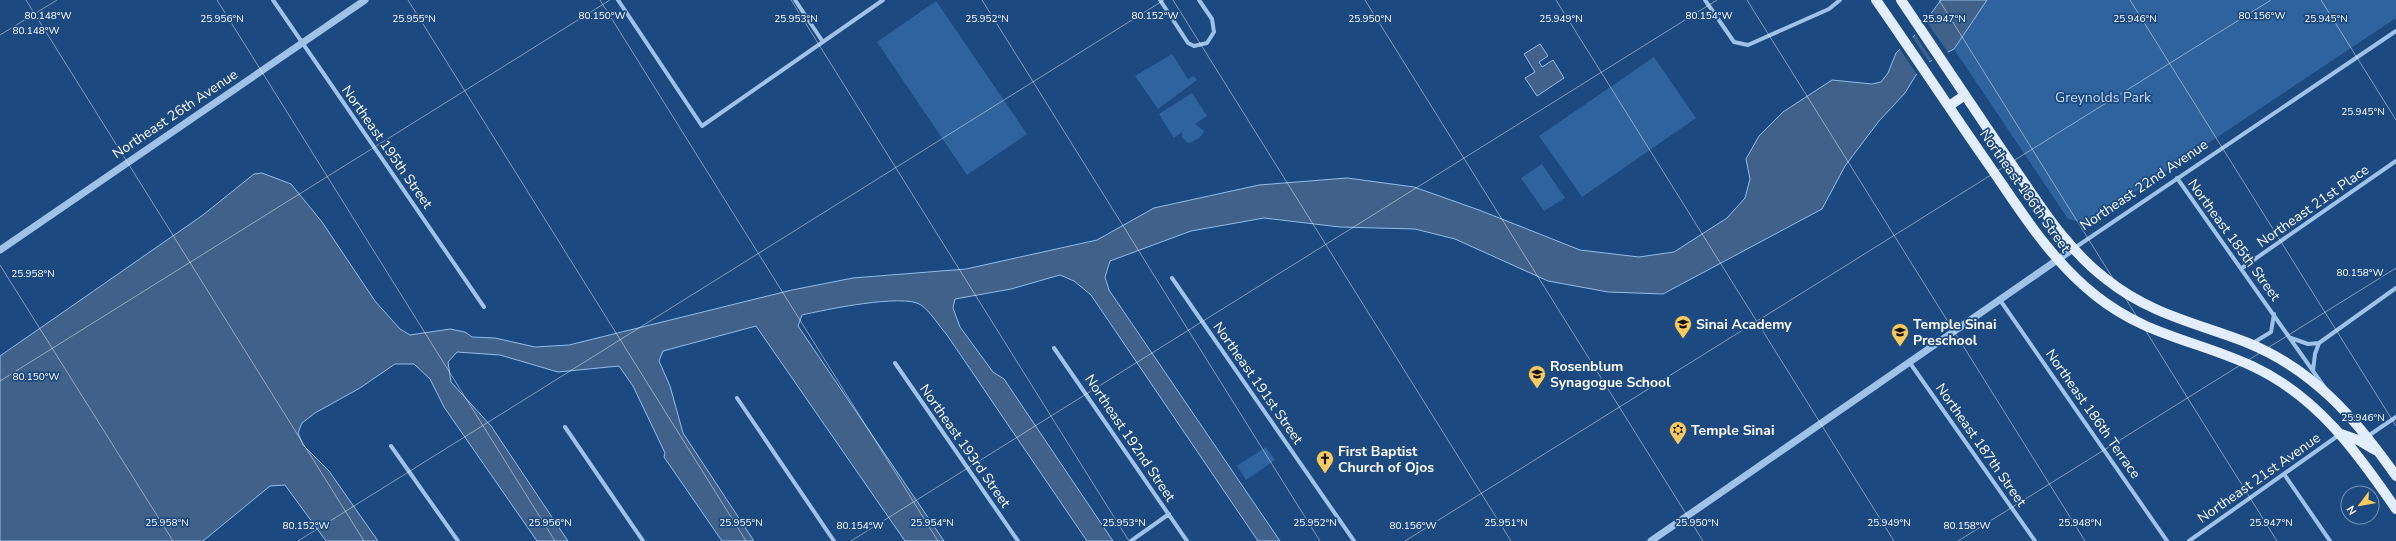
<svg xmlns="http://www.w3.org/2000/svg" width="2396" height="541" viewBox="0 0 2396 541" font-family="'Nunito Sans',sans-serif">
  <rect width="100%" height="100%" fill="#1c4980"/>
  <path fill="#2e639e" d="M1987 0H2396V18L2087 224 2068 219 1954 49Z
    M936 1 1027 134 967 175 877 42Z
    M1172 54 1188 79 1194 76 1197 80 1158 109 1135 76Z
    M1654 57 1696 118 1582 197 1539 136Z
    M1192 93 1207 116 1195 124 1204 131C1202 137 1194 142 1188 143L1182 137V132L1174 138 1159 114Z
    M1542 164 1565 198 1544 211 1521 178Z
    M1266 447 1275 460 1246 480 1237 466Z"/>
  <path fill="#40628a" stroke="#92bdeb" d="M1941 0H1987L1954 49 1929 62 1916 75 1905 93 1879 121 1845 166 1822 209 1663 294 1608 292 1548 281 1455 239 1415 229 1340 227 1264 218 1191 231 1110 261 1105 277 1109 290 1280 541H1258L1091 295 1074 281 1060 275 1011 289 955 299 953 308 960 327 993 372 1004 379 1113 541H1087L947 335C939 326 930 311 921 305 904 293 824 310 802 315L798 326 944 541H905L756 326 663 351 659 361 670 386 683 433 754 541H722L664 457 665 453 633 386 619 366 558 372 500 355 457 352 448 362 451 382 491 426 568 541H537L444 407 430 379 414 364H395L360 388 315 413 302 423 298 433 303 445 329 471 378 541H326L285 485 270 486 203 541H0V356L203 215 254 174 262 173 291 184 322 222 375 301 400 329 410 335 450 329 465 332 472 337 495 338 535 347 569 345 792 290 853 278 966 269 1097 240 1154 208 1259 185 1347 178 1414 187 1479 210 1580 250 1639 257 1674 252 1727 218 1745 198 1750 179 1746 159 1759 136 1783 112 1832 80 1872 84 1881 82 1888 73 1896 53 1914 36Z
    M1540 44 1548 56 1539 62 1542 67 1553 60 1564 78 1537 96 1525 78 1535 72 1524 54Z"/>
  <path fill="#1c4980" d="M1925 19 1949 54 1933 62 1914 33Z
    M1911 35 1930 63 1918 76 1899 48Z"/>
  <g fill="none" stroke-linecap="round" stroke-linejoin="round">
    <path stroke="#9fc2e9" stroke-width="4" d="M273 0 484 307
      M618 0 702 126 883 0
      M795 0 823 42
      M1160 0 1188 43 1194 46 1207 43 1214 32 1212 19 1199 0
      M1705 0 1734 42 1748 45 1829 9 1840 0
      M2177 178 2325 388
      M2073 249 2396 31
      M2242 268 2396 161
      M1172 278 1354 541
      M2000 300 2167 541
      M2291 338 2308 344 2319 343 2396 288
      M2253 343 2271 332 2274 314
      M1054 348 1187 541
      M895 363 1018 541
      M1910 363 2035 541
      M2313 371 2315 354 2319 343
      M737 398 834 541
      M565 427 643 541
      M2368 436 2396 417
      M391 446 458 541
      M2284 474 2330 541
      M1131 541 1169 514
      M2189 541 2339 435"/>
    <path stroke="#9fc2e9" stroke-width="7" d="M0 250 365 0
      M1651 541 2073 249"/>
    <path stroke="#e2eefe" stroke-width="10" d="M1876 0C1915 56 1952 112 1991 168 2022 213 2051 260 2095 295 2146 336 2196 340 2252 366 2317 396 2357 452 2396 509
      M1901 0C1936 52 1971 104 2006 156 2037 200 2063 246 2106 279 2151 315 2197 323 2248 343 2314 370 2356 419 2396 476
      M1949 106 1965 95
      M2341 434 2358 440 2375 450"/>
  </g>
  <path fill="none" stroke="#fff" stroke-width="1" stroke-opacity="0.45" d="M26 0 364 541M217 0 555 541M408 0 746 541M600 0 938 541M791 0 1129 541M982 0 1320 541M1173 0 1511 541M1365 0 1703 541M1556 0 1894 541M1747 0 2085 541M1939 0 2277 541M2130 0 2396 426M2321 0 2396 120M0 35 57 0M0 265 173 541M0 381 610 0M298 541 1164 0M851 541 1717 0M1405 541 2271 0M1958 541 2396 268"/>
  <defs>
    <symbol id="school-pin" viewBox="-11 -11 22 30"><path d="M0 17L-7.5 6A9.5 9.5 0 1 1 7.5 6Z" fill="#faca5c" stroke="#1c4980"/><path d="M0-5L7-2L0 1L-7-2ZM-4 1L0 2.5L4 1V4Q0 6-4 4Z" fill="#111"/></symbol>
    <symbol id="synagogue-pin" viewBox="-11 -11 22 30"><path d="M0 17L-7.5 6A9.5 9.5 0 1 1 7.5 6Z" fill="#faca5c" stroke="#1c4980"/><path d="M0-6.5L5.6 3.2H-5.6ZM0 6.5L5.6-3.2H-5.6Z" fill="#111"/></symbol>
    <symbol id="church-pin" viewBox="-11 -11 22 30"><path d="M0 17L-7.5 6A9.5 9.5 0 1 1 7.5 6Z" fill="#faca5c" stroke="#1c4980"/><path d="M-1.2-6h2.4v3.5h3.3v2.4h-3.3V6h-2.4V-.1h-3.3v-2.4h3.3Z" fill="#111"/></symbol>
  </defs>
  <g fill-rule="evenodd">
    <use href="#school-pin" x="1673" y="314" width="20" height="27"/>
    <use href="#school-pin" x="1890" y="322" width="20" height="27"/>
    <use href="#school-pin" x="1527" y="364" width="20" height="27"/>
    <use href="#synagogue-pin" x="1668" y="420" width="20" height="27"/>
    <use href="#church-pin" x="1315" y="449" width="20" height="27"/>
  </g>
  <g text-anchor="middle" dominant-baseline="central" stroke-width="3.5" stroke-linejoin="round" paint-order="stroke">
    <g font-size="14" fill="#c3dcf7" stroke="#1c4980">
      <text x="2103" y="97">Greynolds Park</text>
    </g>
    <g font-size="14" fill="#fff" stroke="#1c4980">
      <text transform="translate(175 114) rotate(-34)">Northeast 26th Avenue</text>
      <text transform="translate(387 147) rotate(55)">Northeast 195th Street</text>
      <text transform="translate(2144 185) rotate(-34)">Northeast 22nd Avenue</text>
      <text transform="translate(2025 191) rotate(55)">Northeast 186th Street</text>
      <text transform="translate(2313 206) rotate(-35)">Northeast 21st Place</text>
      <text transform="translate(2234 240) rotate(54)">Northeast 185th Street</text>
      <text transform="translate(1258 383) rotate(55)">Northeast 191st Street</text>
      <text transform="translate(2093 414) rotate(55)">Northeast 186th Terrace</text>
      <text transform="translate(1130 438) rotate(56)">Northeast 192nd Street</text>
      <text transform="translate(1981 445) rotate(55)">Northeast 187th Street</text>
      <text transform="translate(965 446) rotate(55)">Northeast 193rd Street</text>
      <text transform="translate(2259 478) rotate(-35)">Northeast 21st Avenue</text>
    </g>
    <g font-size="14" font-weight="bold" fill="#fff" stroke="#1c4980" text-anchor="start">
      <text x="1696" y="324">Sinai Academy</text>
      <text x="1913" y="324">Temple Sinai<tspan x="1913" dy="16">Preschool</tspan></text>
      <text x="1550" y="366">Rosenblum<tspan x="1550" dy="16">Synagogue School</tspan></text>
      <text x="1691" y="430">Temple Sinai</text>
      <text x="1338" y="451">First Baptist<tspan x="1338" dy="16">Church of Ojos</tspan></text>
    </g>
  </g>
  <g font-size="10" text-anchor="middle" fill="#fff" stroke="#1c4980" stroke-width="3.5" stroke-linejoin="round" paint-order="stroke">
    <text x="1709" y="19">80.154°W</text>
    <text x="48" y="19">80.148°W</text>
    <text x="602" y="19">80.150°W</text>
    <text x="1155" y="19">80.152°W</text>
    <text x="2262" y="19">80.156°W</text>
    <text x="222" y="22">25.956°N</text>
    <text x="414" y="22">25.955°N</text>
    <text x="796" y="22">25.953°N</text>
    <text x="987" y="22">25.952°N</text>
    <text x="1370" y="22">25.950°N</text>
    <text x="1561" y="22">25.949°N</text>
    <text x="1944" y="22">25.947°N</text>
    <text x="2135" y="22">25.946°N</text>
    <text x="2326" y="22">25.945°N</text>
    <text x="36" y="34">80.148°W</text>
    <text x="2363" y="115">25.945°N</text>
    <text x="2360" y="276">80.158°W</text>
    <text x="33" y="277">25.958°N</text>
    <text x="36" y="380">80.150°W</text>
    <text x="2363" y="421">25.946°N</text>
    <text x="167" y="526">25.958°N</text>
    <text x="550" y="526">25.956°N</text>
    <text x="741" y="526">25.955°N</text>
    <text x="932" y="526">25.954°N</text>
    <text x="1124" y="526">25.953°N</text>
    <text x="1315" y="526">25.952°N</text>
    <text x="1506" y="526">25.951°N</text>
    <text x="1697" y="526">25.950°N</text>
    <text x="1889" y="526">25.949°N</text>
    <text x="2080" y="526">25.948°N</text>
    <text x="2271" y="526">25.947°N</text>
    <text x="306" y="529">80.152°W</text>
    <text x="860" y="529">80.154°W</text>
    <text x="1413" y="529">80.156°W</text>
    <text x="1967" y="529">80.158°W</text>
  </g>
  <g transform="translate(2360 505) rotate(238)"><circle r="19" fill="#1c4980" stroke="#7792b3"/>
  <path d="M0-3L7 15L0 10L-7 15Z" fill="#faca5c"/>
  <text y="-6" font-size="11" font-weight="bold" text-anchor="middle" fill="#ffffff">N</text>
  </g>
</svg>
